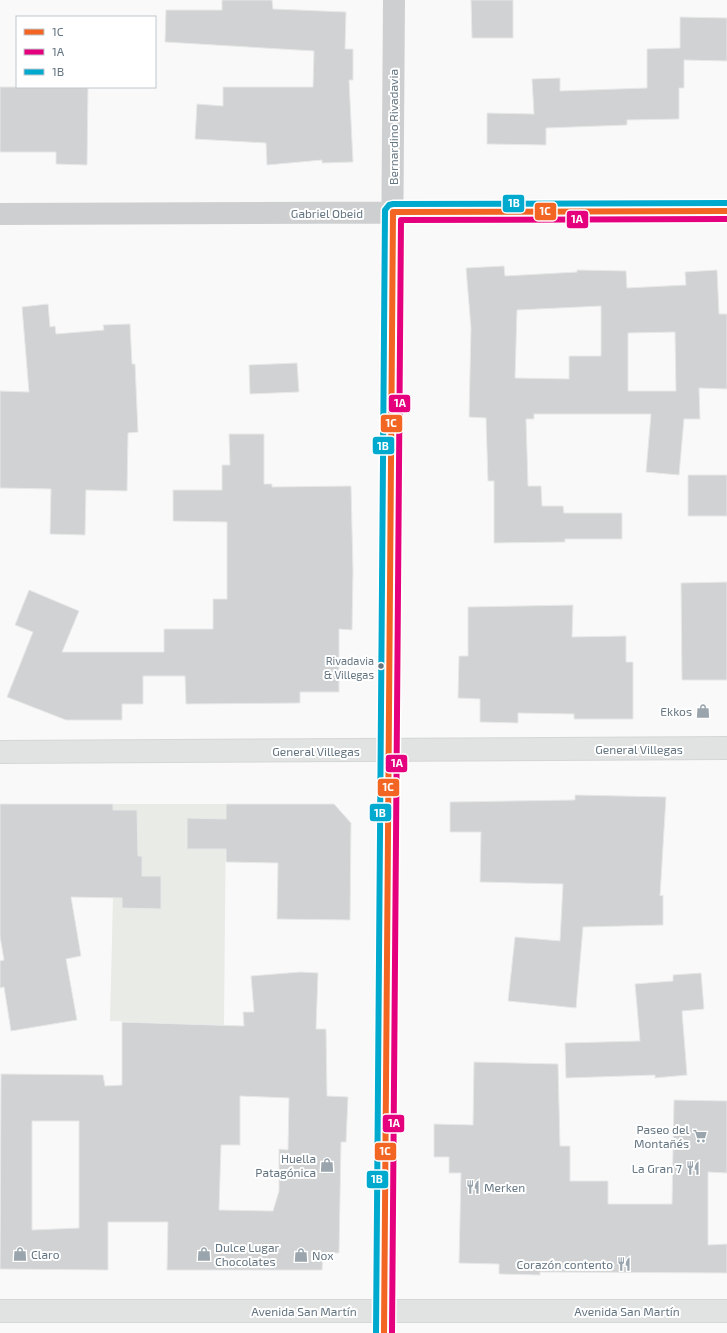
<svg xmlns="http://www.w3.org/2000/svg" width="727" height="1333" viewBox="0 0 727 1333" font-family="'Exo 2',sans-serif">
  <rect width="100%" height="100%" fill="#f9f9f9"/>
  <path fill="#e8ebe6" d="M113 804H226L224 1025 110 1021 113 898Z"/>
  <path fill="#d0d2d3" stroke="#e8e8e8" fill-rule="evenodd" d="M222 0H272L273 9 346 12 345 49H353V80H349L353 162 322 163V160L267 165 266 143 195 139 197 104 223 106V87H313L314 51 165 42 166 10H222Z
    M471 0H513V38H472Z
    M680 17 727 18V61L684 60V88H679V119L627 120V125L546 128V145L487 144V113L534 114 532 79 560 78V91L647 88V49L680 48Z
    M0 87H88L87 165 56 164V152H0Z
    M504 266 505 276 577 272V270L626 271 627 288 686 285 685 272 717 270 719 314H727V389L699 388 700 419H684L679 475 646 472 651 414H534V419H526L528 486H541L542 506H563L564 513H622V539H565V542L494 543V481H488L486 418 469 417 471 328 466 268ZM601 306V356H569V379L515 378 517 310ZM675 332 676 391H628V333Z
    M48 304 50 327 55 326 56 334 104 330 103 325 130 324 132 364H135L138 432 128 433 127 491 86 490 85 535 50 534 51 489 0 488V391L29 392 22 307Z
    M297 363 299 392 250 394 249 365Z
    M229 434H264V484H272V487L351 486 353 570 352 630 339 629V692H300V703L186 704 185 676H143V704H122V720H66L7 697 33 632 15 625 29 590 79 611 62 652H164V629H213V599H227V522L173 521V490H222V465H230Z
    M688 475H727V516H688Z
    M727 582V680H682L681 583Z
    M573 605 572 637 626 636V662H633V719H574V714L518 713V723L480 722V699L458 698 459 656H468V607Z
    M575 795 666 797 660 896 663 895V925L583 927 576 1008 508 1001 515 937 560 941 563 884 480 882 481 832H450V802L575 800Z
    M0 804H113V810H137L138 856H142V876H161V909L122 908V898L71 897 81 956 66 959 77 1020 11 1031 4 987 0 988V961L4 960 0 936Z
    M226 804H334L351 823 350 920 277 919 278 863 226 862V849H187V818L226 819Z
    M300 972 318 973 316 1029H326L327 1096 348 1097 346 1142H341L339 1253H323L322 1270H167L168 1222H108V1270L0 1269 1 1074 103 1075 105 1086 122 1085V1022L244 1026 243 1012H254L251 976ZM240 1096 289 1098 288 1150 279 1149V1191L273 1211 219 1210 221 1145H240ZM32 1121H79V1228L32 1230Z
    M701 973 704 1009 682 1011 687 1075 655 1078V1075L566 1078 565 1043 640 1041 635 984 673 981V975Z
    M474 1062 558 1064 560 1146H570V1181H608V1204H672L674 1100 727 1101V1173L708 1172V1245L727 1244V1273L540 1272V1275L499 1274V1264L459 1263 461 1173H449V1157H434V1124L473 1125Z"/>
  <g fill="none" stroke-linecap="round" stroke-linejoin="round">
    <defs>
      <path id="primary" d="M0 752 727 748
        M0 1311H727"/>
    </defs>
    <use href="#primary" stroke="#d5d6d7" stroke-width="24"/>
    <path stroke="#cecfd0" stroke-width="22" d="M0 214 727 211
      M384 1333 394 0"/>
    <use href="#primary" stroke="#e1e2e2" stroke-width="22"/>
    <defs>
      <path id="bus-1" d="M384 1333 393 212 727 211"/>
      <path id="bus-2" d="M392 1333 401 220 727 219"/>
      <path id="bus-3" d="M376 1333 385 210 389 205 393 204 727 203"/>
    </defs>
    <use href="#bus-1" stroke="#fff" stroke-width="9"/>
    <use href="#bus-2" stroke="#fff" stroke-width="9"/>
    <use href="#bus-3" stroke="#fff" stroke-width="9"/>
    <use href="#bus-1" stroke="#f26522" stroke-width="6"/>
    <use href="#bus-2" stroke="#e5007d" stroke-width="6"/>
    <use href="#bus-3" stroke="#00a9ce" stroke-width="6"/>
  </g>
  <defs>
    <symbol id="shop-bare" viewBox="-9 -9 18 18"><path d="M-5-2.5h2.3a2.7 3.5 0 0 1 5.4 0H5L5.5 6h-11ZM-1.5-2.5h3a1.5 2.3 0 0 0-3 0Z" fill="#99a4ac" stroke="#fff" stroke-width="2.5" paint-order="stroke"/></symbol>
    <symbol id="supermarket-bare" viewBox="-9 -9 18 18"><path d="M-6-5.5h2.5l.6 2H6L4.5 2H-2.5L-4.4-4H-6ZM-1.5 3.2a1.3 1.3 0 1 0 .1 0ZM3 3.2a1.3 1.3 0 1 0 .1 0Z" fill="#99a4ac" stroke="#fff" stroke-width="2.5" paint-order="stroke"/></symbol>
    <symbol id="restaurant-bare" viewBox="-9 -9 18 18"><path d="M-5-6h1v4h1v-4h1v4h1v-4h1v5L-1.5 .5V6h-2V.5L-5-1ZM5-6V6H3V1.5H1.5Q1.5-4 5-6Z" fill="#99a4ac" stroke="#fff" stroke-width="2.5" paint-order="stroke"/></symbol>
  </defs>
  <g fill-rule="evenodd">
    <use href="#shop-bare" x="693" y="701" width="20" height="20"/>
    <use href="#supermarket-bare" x="690" y="1126" width="20" height="20"/>
    <use href="#shop-bare" x="317" y="1155" width="20" height="20"/>
    <use href="#restaurant-bare" x="683" y="1158" width="20" height="20"/>
    <use href="#restaurant-bare" x="463" y="1177" width="20" height="20"/>
    <use href="#shop-bare" x="10" y="1244" width="20" height="20"/>
    <use href="#shop-bare" x="194" y="1244" width="20" height="20"/>
    <use href="#shop-bare" x="291" y="1245" width="20" height="20"/>
    <use href="#restaurant-bare" x="614" y="1254" width="20" height="20"/>
  </g>
  <circle fill="#657683" stroke="#fff" stroke-width="1.5" cx="381" cy="666" r="3.5"/>
  <g text-anchor="middle" dominant-baseline="central" stroke-width="4" stroke-linejoin="round" paint-order="stroke">
    <g font-size="11" fill="#657683" stroke="#fff" text-anchor="end">
      <text x="374" y="660">Rivadavia<tspan x="374" dy="14">&amp; Villegas</tspan></text>
    </g>
    <g font-size="12" fill="#657683" stroke="#fff">
      <text transform="translate(393 127) rotate(-90)">Bernardino Rivadavia</text>
      <text x="327" y="213">Gabriel Obeid</text>
      <text x="639" y="749">General Villegas</text>
      <text x="316" y="751">General Villegas</text>
      <text x="304" y="1311">Avenida San Martín</text>
      <text x="627" y="1311">Avenida San Martín</text>
    </g>
    <g font-size="12" fill="#657683" stroke="#fff" text-anchor="end">
      <text x="692" y="711">Ekkos</text>
      <text x="689" y="1129">Paseo del<tspan x="689" dy="14">Montañés</tspan></text>
      <text x="316" y="1158">Huella<tspan x="316" dy="14">Patagónica</tspan></text>
      <text x="682" y="1168">La Gran 7</text>
      <text x="484" y="1187" text-anchor="start">Merken</text>
      <text x="215" y="1247" text-anchor="start">Dulce Lugar<tspan x="215" dy="14">Chocolates</tspan></text>
      <text x="31" y="1254" text-anchor="start">Claro</text>
      <text x="312" y="1255" text-anchor="start">Nox</text>
      <text x="613" y="1264">Corazón contento</text>
    </g>
  </g>
  <g stroke="#fff" stroke-width="1.5">
    <rect x="502" y="194" width="23" height="19" rx="4" fill="#00a9ce"/>
    <rect x="534" y="202" width="23" height="19" rx="4" fill="#f26522"/>
    <rect x="566" y="210" width="23" height="19" rx="4" fill="#e5007d"/>
    <rect x="388" y="394" width="23" height="19" rx="4" fill="#e5007d"/>
    <rect x="380" y="414" width="23" height="19" rx="4" fill="#f26522"/>
    <rect x="372" y="436" width="23" height="19" rx="4" fill="#00a9ce"/>
    <rect x="385" y="754" width="23" height="19" rx="4" fill="#e5007d"/>
    <rect x="377" y="778" width="23" height="19" rx="4" fill="#f26522"/>
    <rect x="369" y="803" width="23" height="19" rx="4" fill="#00a9ce"/>
    <rect x="382" y="1114" width="23" height="19" rx="4" fill="#e5007d"/>
    <rect x="374" y="1142" width="23" height="19" rx="4" fill="#f26522"/>
    <rect x="366" y="1170" width="23" height="19" rx="4" fill="#00a9ce"/>
  </g>
  <g font-size="11" text-anchor="middle" font-weight="bold" fill="#fff">
    <text x="514" y="207">1B</text>
    <text x="545" y="215">1C</text>
    <text x="577" y="223">1A</text>
    <text x="400" y="407">1A</text>
    <text x="391" y="427">1C</text>
    <text x="383" y="450">1B</text>
    <text x="397" y="767">1A</text>
    <text x="388" y="791">1C</text>
    <text x="380" y="817">1B</text>
    <text x="394" y="1127">1A</text>
    <text x="385" y="1155">1C</text>
    <text x="377" y="1183">1B</text>
  </g>
  <rect x="16" y="16" width="140" height="72" fill="#ffffff" stroke="#c1c8cd"/>
  <rect x="24" y="29" width="20" height="6" fill="#f26522" stroke="#c1c8cd"/>
  <text x="52" y="36" font-size="12" fill="#657683">1C</text>
  <rect x="24" y="49" width="20" height="6" fill="#e5007d" stroke="#c1c8cd"/>
  <text x="52" y="56" font-size="12" fill="#657683">1A</text>
  <rect x="24" y="69" width="20" height="6" fill="#00a9ce" stroke="#c1c8cd"/>
  <text x="52" y="76" font-size="12" fill="#657683">1B</text>
</svg>
